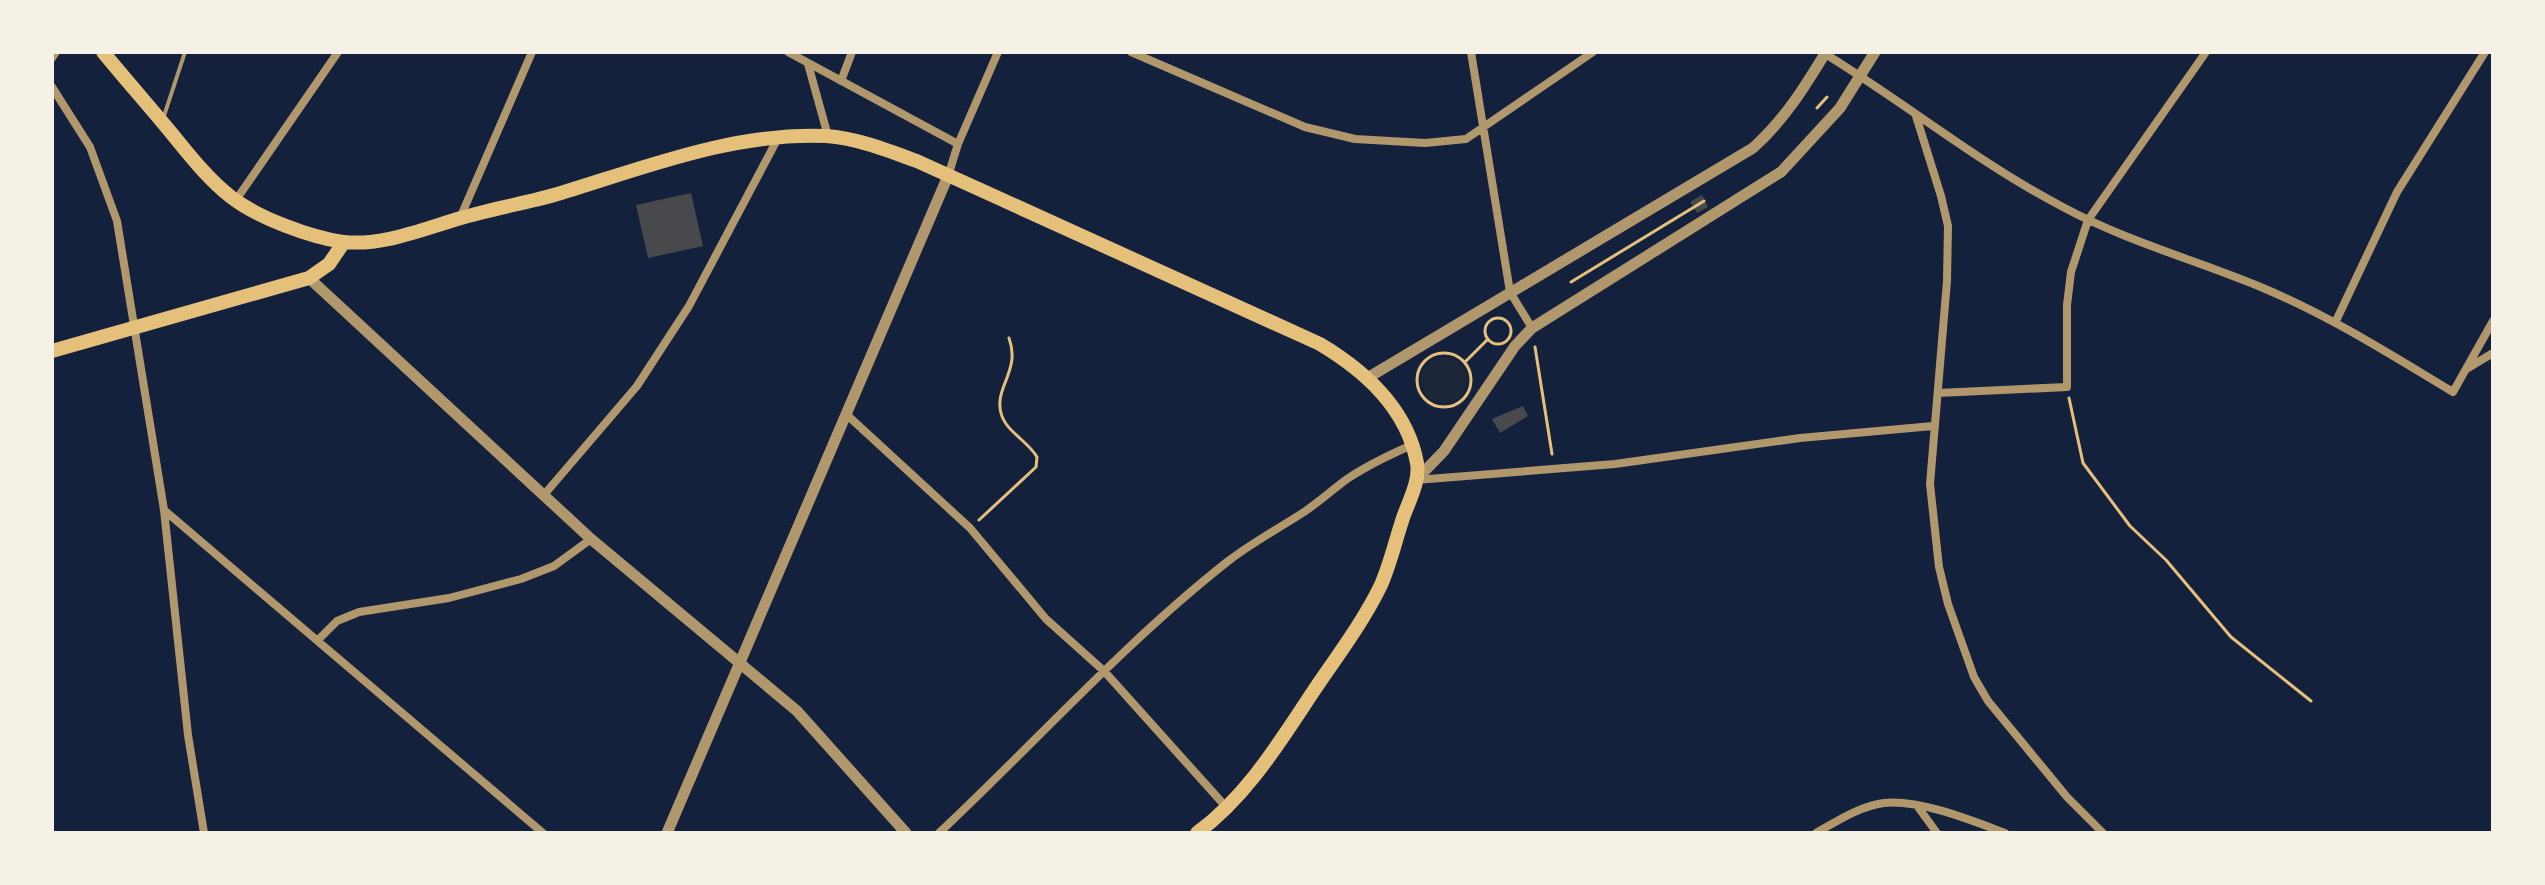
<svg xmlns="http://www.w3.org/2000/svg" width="2545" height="885" viewBox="0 0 2545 885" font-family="'Noto Sans',sans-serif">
  <rect width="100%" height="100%" fill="#14213d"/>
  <path fill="#1d2539" d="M1421 380a23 23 0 1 1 46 0a23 23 0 1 1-46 0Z"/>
  <path fill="#48494c" d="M691 193 703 246 648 258 636 205Z
    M1702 195 1708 207 1697 213 1690 202Z
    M1523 406 1528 416 1500 433 1492 419Z"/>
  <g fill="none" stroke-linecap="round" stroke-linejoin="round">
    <path stroke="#e5c07b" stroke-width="3" d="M1817 108 1827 97
      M1571 282 1704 201
      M1485 331a13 13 0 1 1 26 0a13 13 0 1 1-26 0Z
      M1535 347 1552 454
      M1417 380a27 27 0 1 1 54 0a27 27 0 1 1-54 0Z
      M1465 362 1488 339
      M2069 398 2083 463 2130 526 2166 560 2231 637 2311 701
      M979 520 1036 467 1037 457C1028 441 1005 431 1001 413 994 387 1021 371 1009 338"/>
    <path stroke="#b1986c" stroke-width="4" d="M164 116 185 52"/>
    <path stroke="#b1986c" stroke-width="8" d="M788 52 958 144
      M1131 52 1305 127 1355 139 1425 143 1466 139 1593 52
      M1471 52 1510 292 1532 328
      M1822 52C1903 101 1977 162 2061 206 2125 241 2196 260 2263 288 2330 316 2391 355 2453 392L2493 321
      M52 58 56 52
      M808 64 828 136
      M841 81 852 52
      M52 87 90 147 117 221 164 510 188 735 204 833
      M1916 116 1941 196 1948 226 1947 281 1930 484 1939 567 1948 604 1974 677 1988 701 2067 797 2103 833
      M948 176 958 144 998 52
      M236 200 338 52
      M460 218 532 52
      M2335 323 2397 192 2485 52
      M2468 368 2493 353
      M1938 393 2067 387V305L2071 272 2088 220 2206 52
      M846 414 970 528 1046 619 1104 671 1227 808
      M1416 480 1615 464 1800 438 1933 426
      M543 496 637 386 689 306 778 138
      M164 510 543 833
      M318 640 337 621 359 612 449 598 521 579 554 566 591 539
      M1918 807 1937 833
      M939 833C1035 743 1123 644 1227 562 1251 543 1278 529 1304 512 1319 502 1332 490 1347 479 1368 465 1389 455 1412 445
      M1816 833C1837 821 1860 806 1884 803 1919 799 1973 821 2005 833"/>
    <path stroke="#b1986c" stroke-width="11" d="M309 278 591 539 797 711 906 833
      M1369 377 1753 148C1785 119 1804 88 1826 52
      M1416 480 1444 451 1515 346 1532 328 1781 172 1840 108 1875 52
      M667 833 948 176"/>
    <path stroke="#e5c07b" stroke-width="14" d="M52 351 309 278 329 264 344 242"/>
    <path stroke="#e5c07b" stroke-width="14" d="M103 52C126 80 150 107 173 135 191 157 209 180 231 197 258 218 310 237 343 242 384 246 423 229 461 218 494 208 528 203 561 193 646 167 735 132 826 136 857 138 890 151 919 162L1320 344C1365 371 1407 408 1417 463 1420 480 1410 499 1404 515 1396 538 1391 562 1381 585 1364 620 1341 651 1319 683 1283 736 1250 794 1197 833"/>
  </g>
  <rect width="2545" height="885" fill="none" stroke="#f6f1e7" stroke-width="108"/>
</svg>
